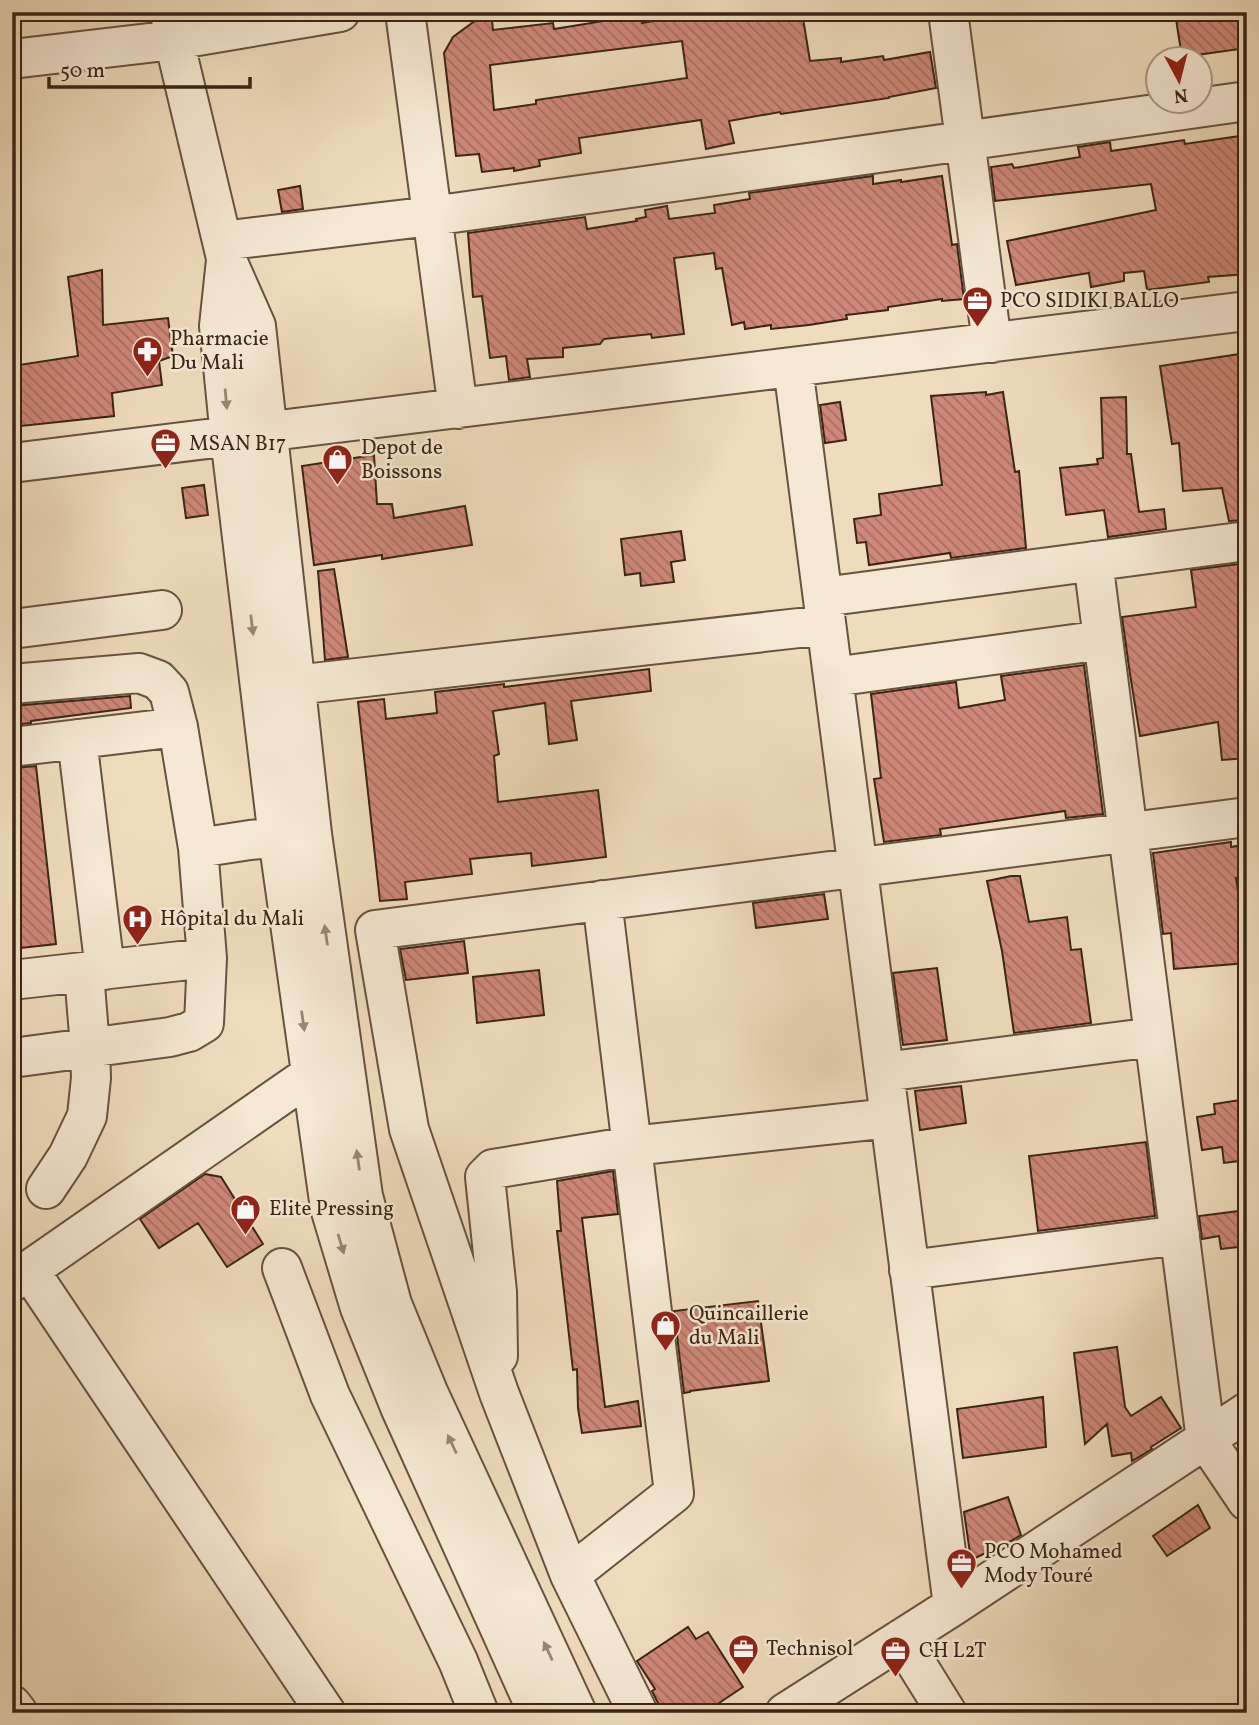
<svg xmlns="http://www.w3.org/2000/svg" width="1259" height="1725" viewBox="0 0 1259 1725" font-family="Vollkorn,serif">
  <defs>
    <pattern id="building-back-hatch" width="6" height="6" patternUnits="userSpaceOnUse" patternTransform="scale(1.75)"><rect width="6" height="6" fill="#ce8778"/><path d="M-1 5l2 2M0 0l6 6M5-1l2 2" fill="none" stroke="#a86e61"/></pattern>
  </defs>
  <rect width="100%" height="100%" fill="#efdcbd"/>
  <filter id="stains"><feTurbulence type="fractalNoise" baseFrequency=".00286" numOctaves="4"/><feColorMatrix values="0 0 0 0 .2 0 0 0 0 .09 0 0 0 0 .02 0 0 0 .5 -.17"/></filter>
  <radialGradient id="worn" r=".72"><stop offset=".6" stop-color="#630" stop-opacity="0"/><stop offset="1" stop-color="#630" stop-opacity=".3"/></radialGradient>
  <path fill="url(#building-back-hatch)" stroke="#3b2416" stroke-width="2" fill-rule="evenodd" d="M487 12H491L493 30 553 23 554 29 616 19V12H641L642 23 702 12H802L810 61 841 58V62L883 56 884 60 930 52 936 88 889 97V98L781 114 780 112 729 121 734 143 706 149 701 120 579 138 581 153 539 160 540 166 514 171V168L482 172 479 154 456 156 444 53 453 37ZM682 41 687 78 536 100V104L494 110 490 65Z
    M1219 12H1247V48L1182 57 1176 19Z
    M1247 135V274L1208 277 1209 282 1147 290 1144 271 1124 273V281L1091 287 1089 273 1016 285 1007 241 1156 210 1151 184 995 201 991 167 1012 164 1014 168 1080 157 1078 147 1110 142 1111 151 1184 140 1185 144Z
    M873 176V184L901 180V182L942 176 952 245 957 244 964 299 942 301V299L888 307V310L846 315 847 319 809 325 771 329V325L745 329 744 322 732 325 722 268 716 269 714 253 674 258 684 334 652 338 651 334 604 339 600 344 563 348V357L527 359 530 377 509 380 506 356 490 358 482 296 473 297 468 233 585 217 587 229 637 221 636 219 646 217 645 210 667 206 669 219 715 213 714 205 750 199 749 193Z
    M300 186 303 209 282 212 278 190Z
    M102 270 103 325 168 318 173 356 159 361 162 385 112 393 114 416 12 427V366L78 356 68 277Z
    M1240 354 1247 406V520L1229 521 1222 488 1183 491 1179 443 1172 444 1160 366Z
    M986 392V395L1003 392 1015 472 1019 471 1026 548 951 558 950 553 869 565 866 542 857 543 854 519 881 515 879 494 942 485 931 396Z
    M1126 397 1127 454H1131L1139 512 1164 509 1166 529 1108 537 1104 510 1066 515 1060 468 1098 464 1097 459 1103 458 1101 398Z
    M840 402 846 440 825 443 820 405Z
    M374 455 377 504H392L394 518 465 506 472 545 394 557 382 559V555L314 565 302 466Z
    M204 485 208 515 186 518 182 488Z
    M681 531 685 560 671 562 674 582 641 586 640 573 625 575 621 539Z
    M1247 563V758L1222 760 1218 722 1140 736 1130 674 1122 617 1196 607 1191 570Z
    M334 569 348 657 325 660 318 571Z
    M1084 665 1103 814 1066 818 1065 811 940 829 941 835 884 842 874 779 881 778 871 694 956 682 959 708 1005 700 1001 676Z
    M649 669 651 691 571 701 577 740 549 744 545 703 493 711 499 754 494 756 498 802 598 790 606 857 532 866 531 853 470 859 472 874 405 882 407 899 380 901 358 702 384 699 386 719 437 713 435 692 504 684V687Z
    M130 696 131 708 31 721V723L12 725V706Z
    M36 766 56 944 12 949V768Z
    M1231 842V847L1247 844V876L1236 878 1245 935 1247 963 1174 969 1171 933 1163 934 1153 853Z
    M1011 876H1020L1029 922 1067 917 1071 950 1081 949 1091 1023 1014 1033 1002 951 987 881Z
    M824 894 828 919 756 928 753 903Z
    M464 941 468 973 406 980 400 949Z
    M937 968 947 1040 903 1045 893 973Z
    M539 970 544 1015 477 1023 473 977Z
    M961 1086 966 1123 920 1130 915 1091Z
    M1247 1099V1160L1224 1163 1222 1147 1202 1150 1197 1117 1215 1114 1214 1104Z
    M1146 1142 1155 1216 1038 1231 1029 1156Z
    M613 1171 618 1214 582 1218 605 1407 638 1401 641 1426 582 1433 578 1408 577 1369 573 1370 557 1231H561L557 1181Z
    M205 1174 221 1177 263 1244 227 1267 198 1223 159 1248 140 1219Z
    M1247 1210V1246L1221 1249 1219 1236 1202 1239 1199 1216Z
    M758 1301 769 1381 690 1391V1392L684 1393 674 1311Z
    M1117 1347 1125 1407 1131 1416 1161 1397 1181 1428 1151 1447 1152 1449 1132 1461 1131 1453 1112 1456 1107 1424 1085 1444 1074 1353Z
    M1043 1397 1046 1447 963 1458 957 1409Z
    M1008 1497 1021 1535 1011 1541 971 1560 964 1512Z
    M1198 1505 1210 1528 1167 1556 1153 1536Z
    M688 1627 696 1639 708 1632 743 1687 704 1713H660L658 1703 652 1691 655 1689 637 1661Z"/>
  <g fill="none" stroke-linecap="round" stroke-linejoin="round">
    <defs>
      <path id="minor" d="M170 12 174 40 226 258 256 326 312 834 363 1196 392 1304 428 1392 577 1713
        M405 12 458 409
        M948 12 992 343
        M12 59 174 40 340 12
        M222 241 432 216 1247 101
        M226 260 219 326 230 437 278 838 330 1208 360 1308 400 1407 538 1713
        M793 367 953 1606
        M12 463 1247 311
        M1093 561 1206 1440 1247 1501
        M823 597 1247 541
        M12 629 162 610
        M833 677 1103 640
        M12 684 139 673 158 680 169 692 178 727 198 848 207 958 204 1023 189 1032 170 1037 12 1058
        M295 685 826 625
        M77 739 105 970
        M12 747 178 727
        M198 848 250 840 304 835
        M12 980 207 958
        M884 1072 1154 1037
        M46 1189 68 1156 87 1116 91 1078 90 1047 84 973
        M282 1268 330 1395 458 1661 479 1713
        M29 1270 326 1713
        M909 1270 1180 1235
        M12 1282 310 1075
        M498 1356 497 1292 485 1177 493 1169 632 1146 890 1118
        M570 1575 674 1493 602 900
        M901 1639 947 1713
        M12 1705 18 1713
        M638 1713 570 1575 499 1393 409 1129 375 930 1247 817
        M785 1713 953 1606 1247 1412"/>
    </defs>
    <use href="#minor" stroke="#685240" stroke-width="42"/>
    <use href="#minor" stroke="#f5e8d4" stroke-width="38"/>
  </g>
  <defs><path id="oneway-solid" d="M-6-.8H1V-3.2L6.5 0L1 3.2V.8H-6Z" transform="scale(1.75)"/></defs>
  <g fill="#988675">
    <use href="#oneway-solid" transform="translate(226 399) rotate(85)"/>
    <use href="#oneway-solid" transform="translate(252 625) rotate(83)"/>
    <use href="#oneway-solid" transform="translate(326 935) rotate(-98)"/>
    <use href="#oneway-solid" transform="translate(303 1021) rotate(82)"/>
    <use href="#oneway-solid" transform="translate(358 1160) rotate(-98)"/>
    <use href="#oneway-solid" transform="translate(341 1244) rotate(73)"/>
    <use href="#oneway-solid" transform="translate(452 1444) rotate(-115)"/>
    <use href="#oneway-solid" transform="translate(548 1651) rotate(-115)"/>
  </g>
  <defs>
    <symbol id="office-pin" viewBox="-11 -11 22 30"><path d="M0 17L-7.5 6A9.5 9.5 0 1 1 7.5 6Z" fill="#8f2418" stroke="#f5e8d4"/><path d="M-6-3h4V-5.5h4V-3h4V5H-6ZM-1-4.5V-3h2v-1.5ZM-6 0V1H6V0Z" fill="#fff"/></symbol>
    <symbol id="pharmacy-pin" viewBox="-11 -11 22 30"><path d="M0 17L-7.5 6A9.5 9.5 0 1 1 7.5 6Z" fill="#8f2418" stroke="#f5e8d4"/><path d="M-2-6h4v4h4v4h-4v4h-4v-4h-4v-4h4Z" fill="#fff"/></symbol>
    <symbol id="shop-pin" viewBox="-11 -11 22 30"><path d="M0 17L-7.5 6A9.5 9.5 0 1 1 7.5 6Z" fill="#8f2418" stroke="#f5e8d4"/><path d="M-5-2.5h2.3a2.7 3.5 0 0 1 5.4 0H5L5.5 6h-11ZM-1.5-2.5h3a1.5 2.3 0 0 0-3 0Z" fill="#fff"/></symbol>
    <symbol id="hospital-pin" viewBox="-11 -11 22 30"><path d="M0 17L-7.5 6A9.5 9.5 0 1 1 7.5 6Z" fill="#8f2418" stroke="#f5e8d4"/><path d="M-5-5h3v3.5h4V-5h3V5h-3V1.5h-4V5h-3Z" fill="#fff"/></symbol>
  </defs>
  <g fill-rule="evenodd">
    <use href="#office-pin" x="960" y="284" width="35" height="47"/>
    <use href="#pharmacy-pin" x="130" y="334" width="35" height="47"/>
    <use href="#office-pin" x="148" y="426" width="35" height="47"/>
    <use href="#shop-pin" x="320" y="442" width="35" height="47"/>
    <use href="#hospital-pin" x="120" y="902" width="35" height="47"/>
    <use href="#shop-pin" x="228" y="1192" width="35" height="47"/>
    <use href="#shop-pin" x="648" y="1308" width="35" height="47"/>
    <use href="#office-pin" x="944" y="1546" width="35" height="47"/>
    <use href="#office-pin" x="726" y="1632" width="35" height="47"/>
    <use href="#office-pin" x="878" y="1634" width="35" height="47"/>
  </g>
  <g text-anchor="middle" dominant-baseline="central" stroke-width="5" stroke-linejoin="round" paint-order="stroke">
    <g font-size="21" fill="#3b2416" stroke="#f5e8d4" text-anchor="start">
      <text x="1000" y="301">PCO SIDIKI BALLO</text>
      <text x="170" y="339">Pharmacie<tspan x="170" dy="24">Du Mali</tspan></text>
      <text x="189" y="444">MSAN B17</text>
      <text x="361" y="448">Depot de<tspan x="361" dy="24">Boissons</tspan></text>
      <text x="160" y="919">Hôpital du Mali</text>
      <text x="269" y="1209">Elite Pressing</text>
      <text x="689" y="1314">Quincaillerie<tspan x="689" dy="24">du Mali</tspan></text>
      <text x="984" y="1552">PCO Mohamed<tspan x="984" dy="24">Mody Touré</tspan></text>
      <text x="766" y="1649">Technisol</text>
      <text x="919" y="1651">CH L2T</text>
    </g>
  </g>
  <rect width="1259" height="1725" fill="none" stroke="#efdcbd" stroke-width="42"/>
  <rect x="14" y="14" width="1231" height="1697" fill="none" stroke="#3b2416" stroke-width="3.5"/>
  <rect x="21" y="21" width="1217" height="1683" fill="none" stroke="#3b2416" stroke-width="2"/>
  <g transform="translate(1179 80) rotate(173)"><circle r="33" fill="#f5e8d4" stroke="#ab9a88" stroke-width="2"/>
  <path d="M0-5L12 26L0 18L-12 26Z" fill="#8f2418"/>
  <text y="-10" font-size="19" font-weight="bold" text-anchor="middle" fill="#3b2416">N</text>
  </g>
  <path d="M49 77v10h201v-10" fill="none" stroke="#3b2416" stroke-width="3.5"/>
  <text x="60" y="77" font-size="21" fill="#3b2416" stroke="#f5e8d4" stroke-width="5" paint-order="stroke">50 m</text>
  <rect width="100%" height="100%" filter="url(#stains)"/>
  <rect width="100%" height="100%" fill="url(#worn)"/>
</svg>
